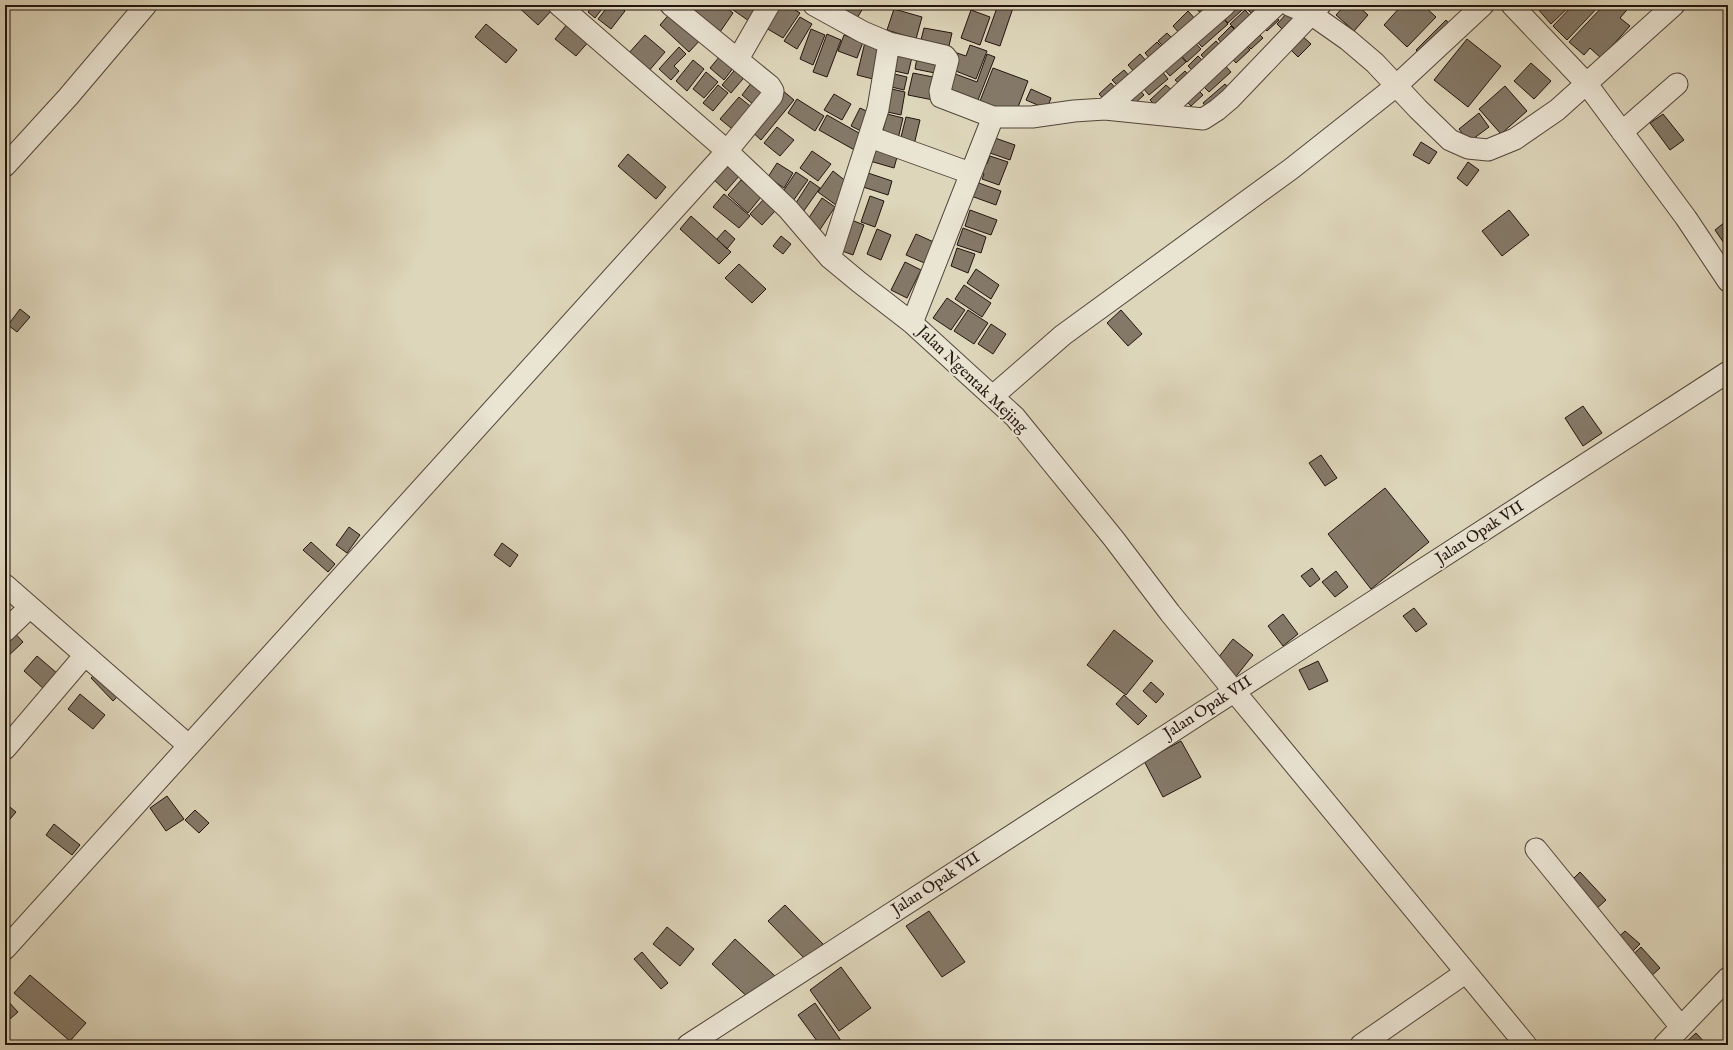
<svg xmlns="http://www.w3.org/2000/svg" width="1733" height="1050" viewBox="0 0 1733 1050" font-family="'IM FELL English',serif">
  <rect width="100%" height="100%" fill="#ded6bb"/>
  <filter id="stains"><feTurbulence type="fractalNoise" baseFrequency=".005" numOctaves="4"/><feColorMatrix values="0 0 0 0 .2 0 0 0 0 .09 0 0 0 0 .02 0 0 0 .5 -.17"/></filter>
  <radialGradient id="worn" r=".72"><stop offset=".6" stop-color="#630" stop-opacity="0"/><stop offset="1" stop-color="#630" stop-opacity=".3"/></radialGradient>
  <path fill="#847968" stroke="#23150f" d="M516 5H550L554 8 538 25Z
    M580 5H591L587 10Z
    M593 5H605L595 18 588 12Z
    M609 5H618L625 11 611 29 598 19Z
    M698 5H723L733 13 720 32 692 12Z
    M726 5H760L749 21Z
    M780 5H787L800 13 783 38 766 28Z
    M849 5H865L854 23 842 16Z
    M998 5H1014L1000 46 985 41Z
    M1197 5H1218L1204 17 1195 7Z
    M1229 5H1236L1242 10 1228 23 1220 14Z
    M1249 5H1261L1264 9 1256 18 1246 8Z
    M1345 5H1357L1368 15 1354 31 1336 15Z
    M1402 5H1423L1436 17 1407 47 1384 25Z
    M1540 5H1571L1551 24 1537 8Z
    M1573 5 1576 6 1600 5 1567 40 1553 26Z
    M1604 5H1631L1620 18 1630 26 1601 58 1590 48 1584 55 1569 42Z
    M894 9 922 17 916 39 887 30Z
    M971 10 990 17 980 45 961 38Z
    M1245 10 1254 20 1240 34 1230 24Z
    M672 11 702 38 689 52 660 25Z
    M1188 11 1196 20 1181 35 1173 26Z
    M1271 12 1279 20 1267 31 1259 23Z
    M1288 12 1296 20 1285 32 1277 24Z
    M1219 14 1228 24 1202 47 1193 37Z
    M800 17 812 24 797 49 784 41Z
    M1446 20 1453 28 1424 57 1416 50Z
    M568 23 590 40 576 56 555 39Z
    M486 24 517 50 506 63 475 37Z
    M1231 26 1239 34 1225 47 1218 39Z
    M924 28 952 33 948 50 920 44Z
    M811 29 825 35 813 65 800 59Z
    M1254 29 1263 38 1251 49 1242 40Z
    M1167 33 1174 40 1165 48 1158 41Z
    M827 34 841 40 827 77 813 72Z
    M1300 34 1311 44 1298 57 1288 47Z
    M645 35 665 52 648 72 628 54Z
    M844 35 863 42 857 58 838 51Z
    M1191 38 1201 49 1187 62 1177 51Z
    M1467 39 1501 66 1468 107 1434 80Z
    M1216 41 1223 49 1209 63 1201 55Z
    M1242 41 1250 50 1236 63 1228 54Z
    M865 42 882 46 873 79 857 75Z
    M1157 42 1164 49 1152 61 1145 53Z
    M970 45 987 51 976 79 948 68 954 52 966 56Z
    M679 47 686 54 674 66 679 71 671 80 659 69Z
    M891 48 913 53 908 74 886 69Z
    M1176 51 1186 62 1170 76 1160 65Z
    M918 52 943 57 940 74 915 69Z
    M987 54 995 57 978 100 944 87 950 72 977 82Z
    M1140 54 1150 65 1138 76 1128 65Z
    M720 56 734 67 724 80 710 68Z
    M1198 56 1206 64 1196 74 1188 66Z
    M693 60 704 69 687 91 676 81Z
    M1221 61 1231 72 1209 92 1199 82Z
    M1531 63 1551 81 1534 99 1514 81Z
    M739 65 748 73 731 93 722 85Z
    M1158 66 1168 79 1149 95 1138 82Z
    M993 68 1028 81 1015 115 980 101Z
    M1124 70 1132 79 1121 89 1112 80Z
    M1185 71 1191 78 1182 86 1175 80Z
    M706 72 718 82 704 98 693 89Z
    M886 72 907 77 904 90 883 85Z
    M913 73 938 78 933 100 908 95Z
    M755 78 769 89 755 106 742 95Z
    M1111 83 1118 91 1106 102 1099 94Z
    M1225 84 1231 91 1209 110 1203 103Z
    M718 85 728 93 713 111 703 103Z
    M1166 85 1174 92 1157 107 1150 100Z
    M1136 86 1144 95 1133 105 1125 96Z
    M1505 86 1527 111 1501 134 1479 109Z
    M887 88 905 92 901 115 883 111Z
    M1196 88 1203 95 1191 106 1184 99Z
    M1031 89 1051 98 1047 109 1026 100Z
    M782 90 794 100 761 140 749 129Z
    M834 94 851 104 842 120 824 110Z
    M739 97 755 110 736 132 720 119Z
    M797 99 824 116 815 131 788 113Z
    M860 108 875 115 865 133 851 126Z
    M1479 113 1489 127 1469 142 1459 129Z
    M887 114 903 118 897 143 881 139Z
    M1663 114 1684 140 1670 150 1650 123Z
    M827 115 866 137 858 152 819 130Z
    M906 117 920 120 913 149 899 145Z
    M777 127 794 140 780 156 764 143Z
    M995 138 1015 145 1010 160 990 153Z
    M1421 142 1437 152 1429 164 1413 155Z
    M875 144 899 150 894 168 870 161Z
    M812 151 831 164 818 181 800 168Z
    M628 154 666 187 656 199 618 166Z
    M990 156 1008 162 999 185 982 179 984 174 979 173 983 162 987 164Z
    M725 162 740 175 726 191 712 178Z
    M1468 162 1479 170 1467 186 1457 178Z
    M777 163 793 173 784 188 768 177Z
    M833 171 847 182 840 208 818 192Z
    M796 172 808 180 793 201 782 193Z
    M865 172 892 181 888 195 860 186Z
    M741 180 761 197 748 213 728 195Z
    M810 181 820 188 803 212 794 206Z
    M976 182 1001 191 996 205 971 196Z
    M724 194 750 216 739 228 713 207Z
    M870 196 884 201 875 227 861 222Z
    M822 198 835 207 817 234 804 225Z
    M763 200 775 211 762 225 750 214Z
    M970 210 997 220 991 235 965 226Z
    M1509 210 1529 235 1502 256 1482 231Z
    M691 216 731 252 719 264 680 229Z
    M849 219 864 225 853 255 837 249Z
    M1725 222 1728 227V249L1715 230Z
    M963 228 986 237 981 253 957 245Z
    M877 229 891 235 881 260 867 254Z
    M725 230 735 239 727 249 717 239Z
    M916 234 938 244 929 265 906 255Z
    M781 236 791 244 783 254 773 246Z
    M957 248 975 254 968 273 951 266Z
    M905 262 921 270 907 298 891 290Z
    M739 264 766 289 752 303 725 278Z
    M976 269 999 285 991 299 967 283Z
    M964 285 991 303 982 317 955 299Z
    M947 298 965 310 951 330 933 318Z
    M20 309 30 317 17 332 8 325Z
    M968 310 988 323 974 344 954 331Z
    M1121 310 1142 334 1128 346 1107 323Z
    M991 324 1006 334 993 354 978 344Z
    M1583 406 1602 433 1583 446 1565 418Z
    M1321 455 1337 478 1325 486 1309 463Z
    M1385 488 1429 542 1371 589 1328 534Z
    M349 527 360 535 347 553 336 545Z
    M311 542 335 564 328 572 303 550Z
    M502 543 518 555 510 567 494 555Z
    M1312 568 1320 579 1310 587 1301 576Z
    M1336 571 1348 587 1335 597 1322 582Z
    M1414 608 1427 624 1416 632 1403 616Z
    M1283 614 1298 634 1283 646 1268 626Z
    M11 629 23 642 5 659V634Z
    M1114 630 1153 661 1126 695 1087 665Z
    M1233 639 1253 655 1234 679 1214 663Z
    M37 656 58 674 45 690 24 671Z
    M1318 661 1328 681 1309 690 1299 670Z
    M98 671 120 694 113 701 91 678Z
    M1151 682 1164 694 1156 703 1143 691Z
    M80 694 105 715 93 729 68 709Z
    M1124 695 1147 716 1138 725 1116 704Z
    M1181 741 1201 777 1163 797 1144 761Z
    M167 796 184 819 166 831 150 808Z
    M5 803 16 812 5 825Z
    M195 810 209 823 199 833 185 820Z
    M54 824 80 845 72 855 46 835Z
    M1580 872 1606 900 1594 911 1568 884Z
    M785 905 823 944 806 960 768 921Z
    M929 911 965 962 942 977 906 926Z
    M667 927 694 949 680 966 653 944Z
    M1625 931 1640 944 1629 955 1614 941Z
    M735 939 775 976 752 1001 712 964Z
    M1641 947 1660 968 1648 979 1628 959Z
    M642 952 668 983 661 989 634 959Z
    M841 967 871 1008 839 1031 810 990Z
    M30 975 86 1023 70 1041 14 993Z
    M5 998 18 1012 10 1019 5 1014Z
    M815 1003 844 1045H820L798 1015Z
    M1696 1033 1707 1045H1683Z"/>
  <g fill="none" stroke-linecap="round" stroke-linejoin="round">
    <defs>
      <path id="minor" d="M559 5 727 151 788 209 830 258 859 282 912 323 1015 417 1114 539 1170 613 1234 691 1526 1045
        M814 5 863 32 889 43 878 109 830 258
        M1289 5 1311 14 1348 40 1375 63 1418 109 1450 140 1468 148 1488 150 1515 139 1557 110 1674 5
        M1512 5 1586 83 1686 218 1728 281
        M889 43 945 56 948 60 940 91 941 97 993 117H1032L1074 111 1105 109 1203 119 1217 110 1230 99 1320 5
        M738 59 769 5
        M1105 109 1225 5
        M1160 114 1276 5
        M1622 132 1677 84
        M870 137 970 173
        M5 166 68 97 146 5
        M912 323 993 117
        M993 396 1063 335 1291 169 1396 86 1483 5
        M5 585 188 745
        M5 631 30 607
        M5 749 85 655
        M1536 849 1681 1027
        M5 949 727 151 772 96 773 91 770 86 671 5
        M688 1045 1728 372
        M1361 1045 1465 973
        M1664 1045 1728 978"/>
    </defs>
    <use href="#minor" stroke="#52453a" stroke-width="23"/>
    <use href="#minor" stroke="#eae4d3" stroke-width="21"/>
  </g>
  <g text-anchor="middle" dominant-baseline="central" stroke-width="4" stroke-linejoin="round" paint-order="stroke">
    <g font-size="16" fill="#23150f" stroke="#eae4d3">
      <text transform="translate(972 380) rotate(44)">Jalan Ngentak Mejing</text>
      <text transform="translate(1480 533) rotate(-33)">Jalan Opak VII</text>
      <text transform="translate(1208 708) rotate(-33)">Jalan Opak VII</text>
      <text transform="translate(936 884) rotate(-33)">Jalan Opak VII</text>
    </g>
  </g>
  <rect width="1733" height="1050" fill="none" stroke="#ded6bb" stroke-width="20"/>
  <rect x="6" y="6" width="1721" height="1038" fill="none" stroke="#23150f" stroke-width="2"/>
  <rect x="10" y="10" width="1713" height="1030" fill="none" stroke="#23150f"/>
  <rect width="100%" height="100%" filter="url(#stains)"/>
  <rect width="100%" height="100%" fill="url(#worn)"/>
</svg>
